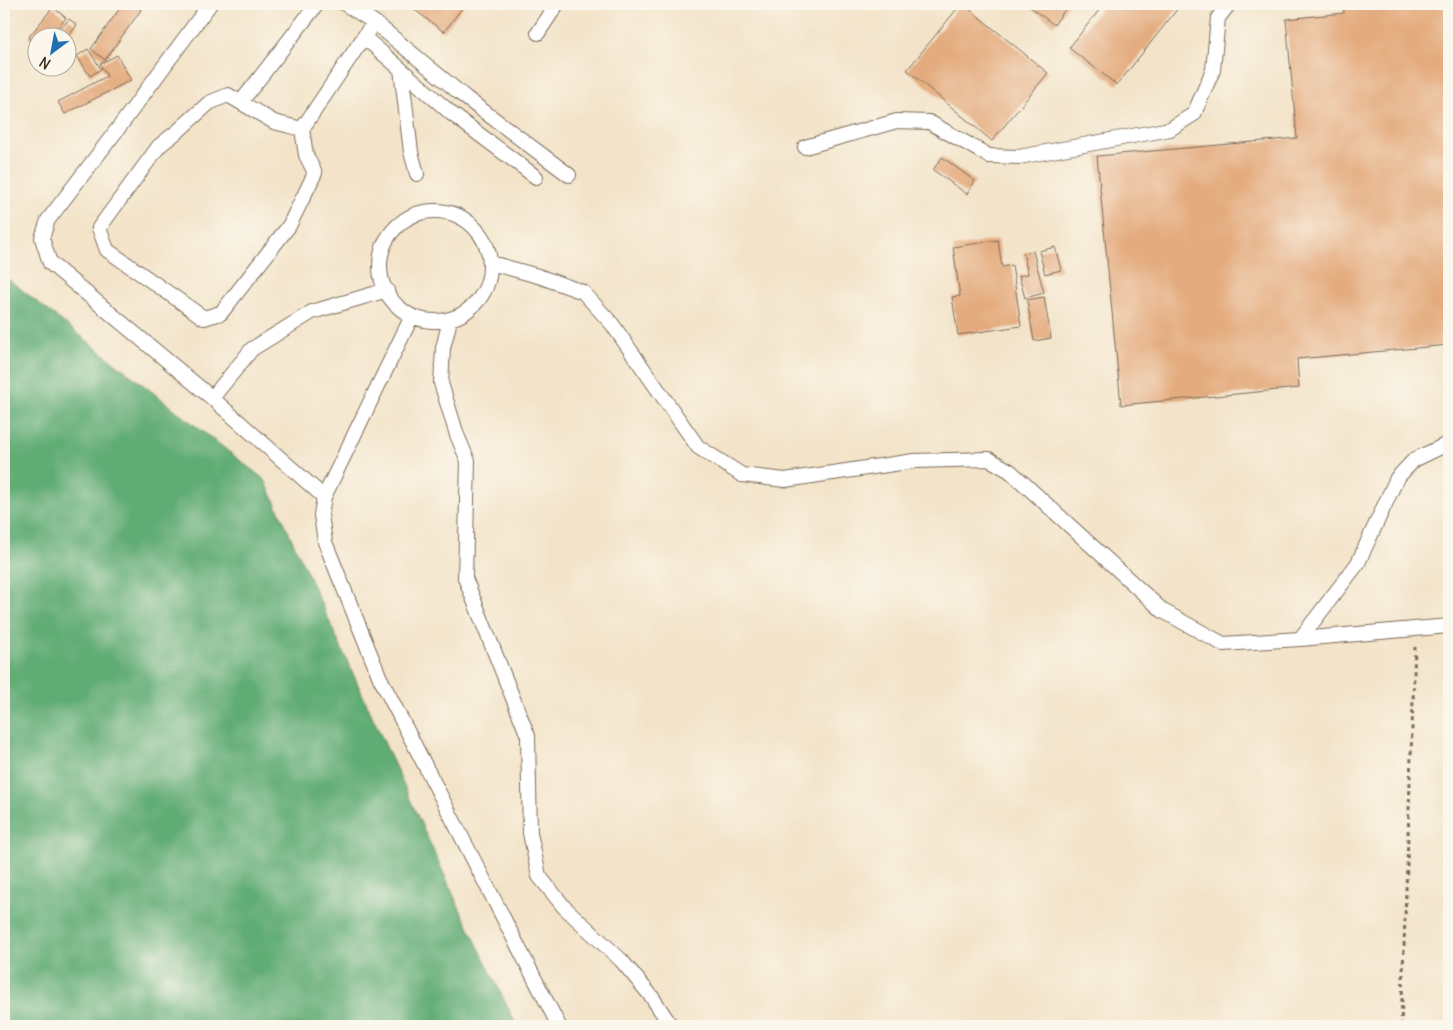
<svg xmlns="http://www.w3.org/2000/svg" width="1453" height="1030" viewBox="0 0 1453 1030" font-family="Delius,sans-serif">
  <rect width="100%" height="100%" fill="#fbf7ec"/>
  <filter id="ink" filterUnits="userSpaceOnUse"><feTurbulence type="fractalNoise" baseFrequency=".02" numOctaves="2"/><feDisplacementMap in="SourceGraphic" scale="10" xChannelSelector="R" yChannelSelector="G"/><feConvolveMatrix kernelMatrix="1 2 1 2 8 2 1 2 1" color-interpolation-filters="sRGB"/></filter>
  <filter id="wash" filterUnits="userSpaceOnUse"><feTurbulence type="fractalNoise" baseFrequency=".0096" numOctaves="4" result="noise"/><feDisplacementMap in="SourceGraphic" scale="20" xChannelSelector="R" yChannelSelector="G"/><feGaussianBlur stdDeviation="1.12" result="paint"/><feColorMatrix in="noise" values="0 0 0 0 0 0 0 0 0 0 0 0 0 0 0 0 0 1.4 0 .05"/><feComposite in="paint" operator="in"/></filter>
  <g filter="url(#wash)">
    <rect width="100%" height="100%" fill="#f3e3c8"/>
    <path fill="#60ac75" stroke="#4e6b4a" d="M4 276 265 480 459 907 517 1026H4Z"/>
    <g id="blocks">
      <path fill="#e4ab7e" d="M123 4H133L141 10 105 60 91 49Z
        M407 4H465L444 32Z
        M961 4H963L1048 73 992 141 907 70Z
        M1026 4H1069L1054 25Z
        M1104 4H1175L1179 7 1117 85 1069 48Z
        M1343 4H1449V345L1297 359 1299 388 1121 405 1097 156 1297 138 1286 19 1344 13Z
        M53 7 66 18 49 38H38V45L28 38Z
        M69 19 77 25 67 38H53Z
        M88 49 101 69 90 76 77 56Z
        M117 55 131 80 65 114 58 102 107 76 100 64Z
        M942 157 975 181 967 194 933 170Z
        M998 240 1002 267 1012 265 1021 326 958 335 952 297 960 296 953 247Z
        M1055 247 1061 270 1045 274 1039 251Z
        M1033 251 1044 293 1025 298 1019 276 1028 274 1023 253Z
        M1044 297 1051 338 1034 341 1027 300Z"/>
    </g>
  </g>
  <g filter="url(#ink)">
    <use href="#blocks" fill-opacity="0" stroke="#7b6b5a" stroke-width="1"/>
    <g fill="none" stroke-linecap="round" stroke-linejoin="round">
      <defs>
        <path id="lane" d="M210 4 123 122 48 220 42 238 50 263 212 398 324 497
          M345 4 374 22 466 98 569 175
          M538 33 557 4
          M364 37 452 114 536 177
          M401 69 411 152 417 174
          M241 102 317 4
          M302 129 274 122 228 95 209 103 178 131 159 146 99 228 107 250 204 318 221 313 289 226 315 173 306 155 302 129 374 22
          M805 147 897 121 929 122 989 156 1019 157 1170 129 1194 114 1213 70 1218 18 1229 4
          M380 266a55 55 0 1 1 110 0a55 55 0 1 1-110 0Z
          M491 263 538 276 583 292 612 324 698 447 742 475 785 480 914 461 989 459 1010 471 1163 611 1223 644 1300 639 1449 626
          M412 316 324 497 321 515 325 542 380 678 559 1026
          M450 320 443 348 441 383 457 435 468 461 465 578 528 736 530 833 539 876 564 907 621 960 652 997 671 1026
          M212 398 252 349 312 312 387 290
          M1300 639 1358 563 1397 478 1414 460 1449 443"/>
      </defs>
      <use href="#lane" stroke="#7b6b5a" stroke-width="16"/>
      <path stroke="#7b6b5a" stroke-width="3" stroke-dasharray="4 4" stroke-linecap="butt" d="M1401 1026 1415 647"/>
      <use href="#lane" stroke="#fff" stroke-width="14"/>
    </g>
  </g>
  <rect width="1453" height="1030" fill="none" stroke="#fbf7ec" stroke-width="20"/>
  <g transform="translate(52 52) rotate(212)"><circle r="24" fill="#fbf7ec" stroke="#aea59a"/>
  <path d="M0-4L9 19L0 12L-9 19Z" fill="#1f6fb2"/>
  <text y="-8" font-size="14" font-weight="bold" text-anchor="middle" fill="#3b2a1e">N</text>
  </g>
</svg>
